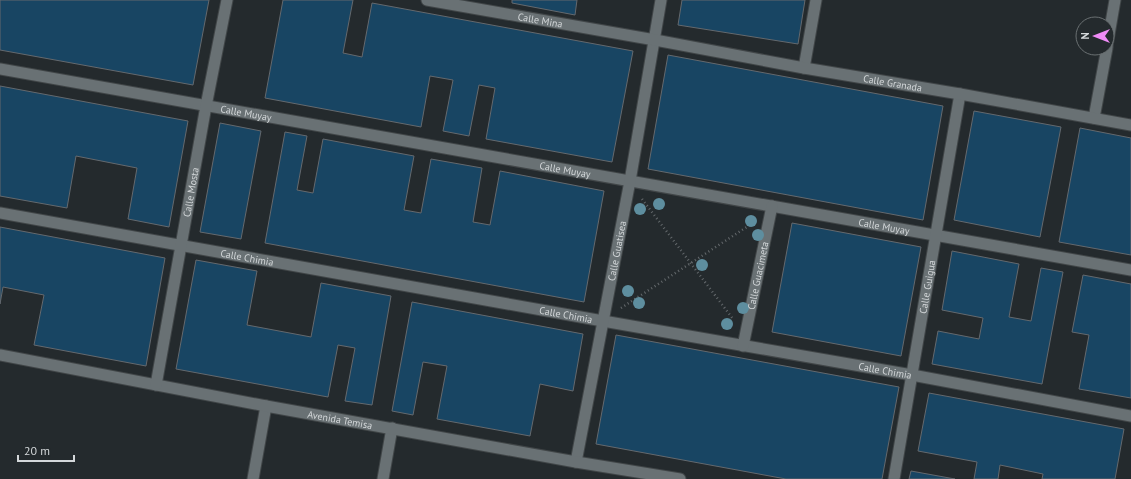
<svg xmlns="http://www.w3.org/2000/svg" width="1131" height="479" viewBox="0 0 1131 479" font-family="'PT Sans',sans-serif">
  <rect width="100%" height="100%" fill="#242a2d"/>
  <path fill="#184563" stroke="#64696e" d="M0 0H209L193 85 0 50Z
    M283 0H353L343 53 362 57 372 3 633 51 612 162 486 139 495 88 479 85 469 136 443 131 453 80 430 76 421 127 265 98Z
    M512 0H577L575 15 512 3Z
    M682 0H805L798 44 678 25Z
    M668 55 943 106 923 220 648 169Z
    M0 86 188 121 169 227 128 219 137 168 76 156 67 208 0 196Z
    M974 111 1061 127 1040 237 954 220Z
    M220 123 261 131 241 239 200 232Z
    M1080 128 1131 138V255L1059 242Z
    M285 132 307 136 297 190 313 193 323 139 414 156 404 210 421 213 431 159 482 168 473 222 490 225 500 171 604 191 584 302 265 243Z
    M792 223 921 247 901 356 772 332Z
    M0 227 165 258 146 366 34 345 44 295 3 287 0 304Z
    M952 251 1019 264 1009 317 1031 321 1041 268 1063 272 1042 384 932 364 938 331 979 339 983 318 942 310Z
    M196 260 257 271 247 325 311 337 321 283 391 296 372 405 345 401 355 348 338 345 328 397 176 369Z
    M1083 275 1131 284V398L1079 389 1089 335 1072 332Z
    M412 302 583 334 573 391 540 384 530 436 437 419 447 366 423 362 413 415 392 411Z
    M616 335 899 387 882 479H786L596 444Z
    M929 393 1124 429 1115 479H1042L1043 474 1000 465 998 479H974L977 462 918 451Z
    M911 471 955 479H909Z"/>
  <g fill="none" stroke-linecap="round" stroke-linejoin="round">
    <defs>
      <g id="minor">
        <path d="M1107 46 1115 0"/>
        <path d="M804 68 816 0"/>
        <path id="s1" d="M0 69 1131 270"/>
        <path d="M1094 118 1107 48"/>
        <path id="s2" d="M0 213 603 321 912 375 1131 416"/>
        <path id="s3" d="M743 346 772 206"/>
        <path id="s4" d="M576 462 630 181 661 0"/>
        <path d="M253 479 266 406"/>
        <path d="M383 479 392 428"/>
        <path id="s5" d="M894 479 960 94"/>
      </g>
      <g id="tertiary">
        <path id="s6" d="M427 0 655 40 804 68 960 94 1131 125"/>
        <path id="s7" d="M0 355 266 406 576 462 680 479"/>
        <path id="s8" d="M156 385 206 106 227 0"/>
      </g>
    </defs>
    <use href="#minor" stroke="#414648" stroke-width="13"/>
    <use href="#tertiary" stroke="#414648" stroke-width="13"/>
    <path stroke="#64696c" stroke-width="2.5" stroke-dasharray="1 3" stroke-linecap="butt" d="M642 199 733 319
      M621 308 753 223"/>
    <use href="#minor" stroke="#697174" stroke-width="11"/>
    <use href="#tertiary" stroke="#697174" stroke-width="11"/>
  </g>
  <g fill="#5e8e9f">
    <circle cx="659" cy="204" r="6"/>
    <circle cx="640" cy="209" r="6"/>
    <circle cx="751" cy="221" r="6"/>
    <circle cx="758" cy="235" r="6"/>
    <circle cx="702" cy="265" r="6"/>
    <circle cx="628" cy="291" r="6"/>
    <circle cx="639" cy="303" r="6"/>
    <circle cx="743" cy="308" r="6"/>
    <circle cx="727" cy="324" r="6"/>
  </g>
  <g text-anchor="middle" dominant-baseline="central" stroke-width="3.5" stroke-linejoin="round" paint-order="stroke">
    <g font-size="10" fill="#d4d8da" stroke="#242a2d">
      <text stroke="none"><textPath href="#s6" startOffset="115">Calle Mina</textPath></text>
      <text stroke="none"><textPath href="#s6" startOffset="473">Calle Granada</textPath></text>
      <text stroke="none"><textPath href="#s1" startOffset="250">Calle Muyay</textPath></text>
      <text stroke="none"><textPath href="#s1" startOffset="574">Calle Muyay</textPath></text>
      <text stroke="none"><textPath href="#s8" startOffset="196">Calle Mosta</textPath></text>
      <text stroke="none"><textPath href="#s1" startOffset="898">Calle Muyay</textPath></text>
      <text stroke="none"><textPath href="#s4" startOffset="215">Calle Guatisea</textPath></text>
      <text stroke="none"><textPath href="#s2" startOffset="251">Calle Chimia</textPath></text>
      <text stroke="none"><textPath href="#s3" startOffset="72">Calle Guacimeta</textPath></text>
      <text stroke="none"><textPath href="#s5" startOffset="195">Calle Guigua</textPath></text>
      <text stroke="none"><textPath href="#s2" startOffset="575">Calle Chimia</textPath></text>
      <text stroke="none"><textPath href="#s2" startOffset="899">Calle Chimia</textPath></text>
      <text stroke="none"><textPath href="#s7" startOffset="346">Avenida Temisa</textPath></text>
    </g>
  </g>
  <g transform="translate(1095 36) rotate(270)"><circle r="19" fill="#242a2d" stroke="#6a7072"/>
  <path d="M0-3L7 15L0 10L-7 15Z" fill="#ef8bf6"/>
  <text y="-6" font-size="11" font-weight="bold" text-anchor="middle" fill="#d4d8da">N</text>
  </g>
  <path d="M18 455v6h56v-6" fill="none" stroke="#d4d8da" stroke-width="2"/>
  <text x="24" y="455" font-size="12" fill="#d4d8da" stroke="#242a2d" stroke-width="3" paint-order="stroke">20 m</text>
</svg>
